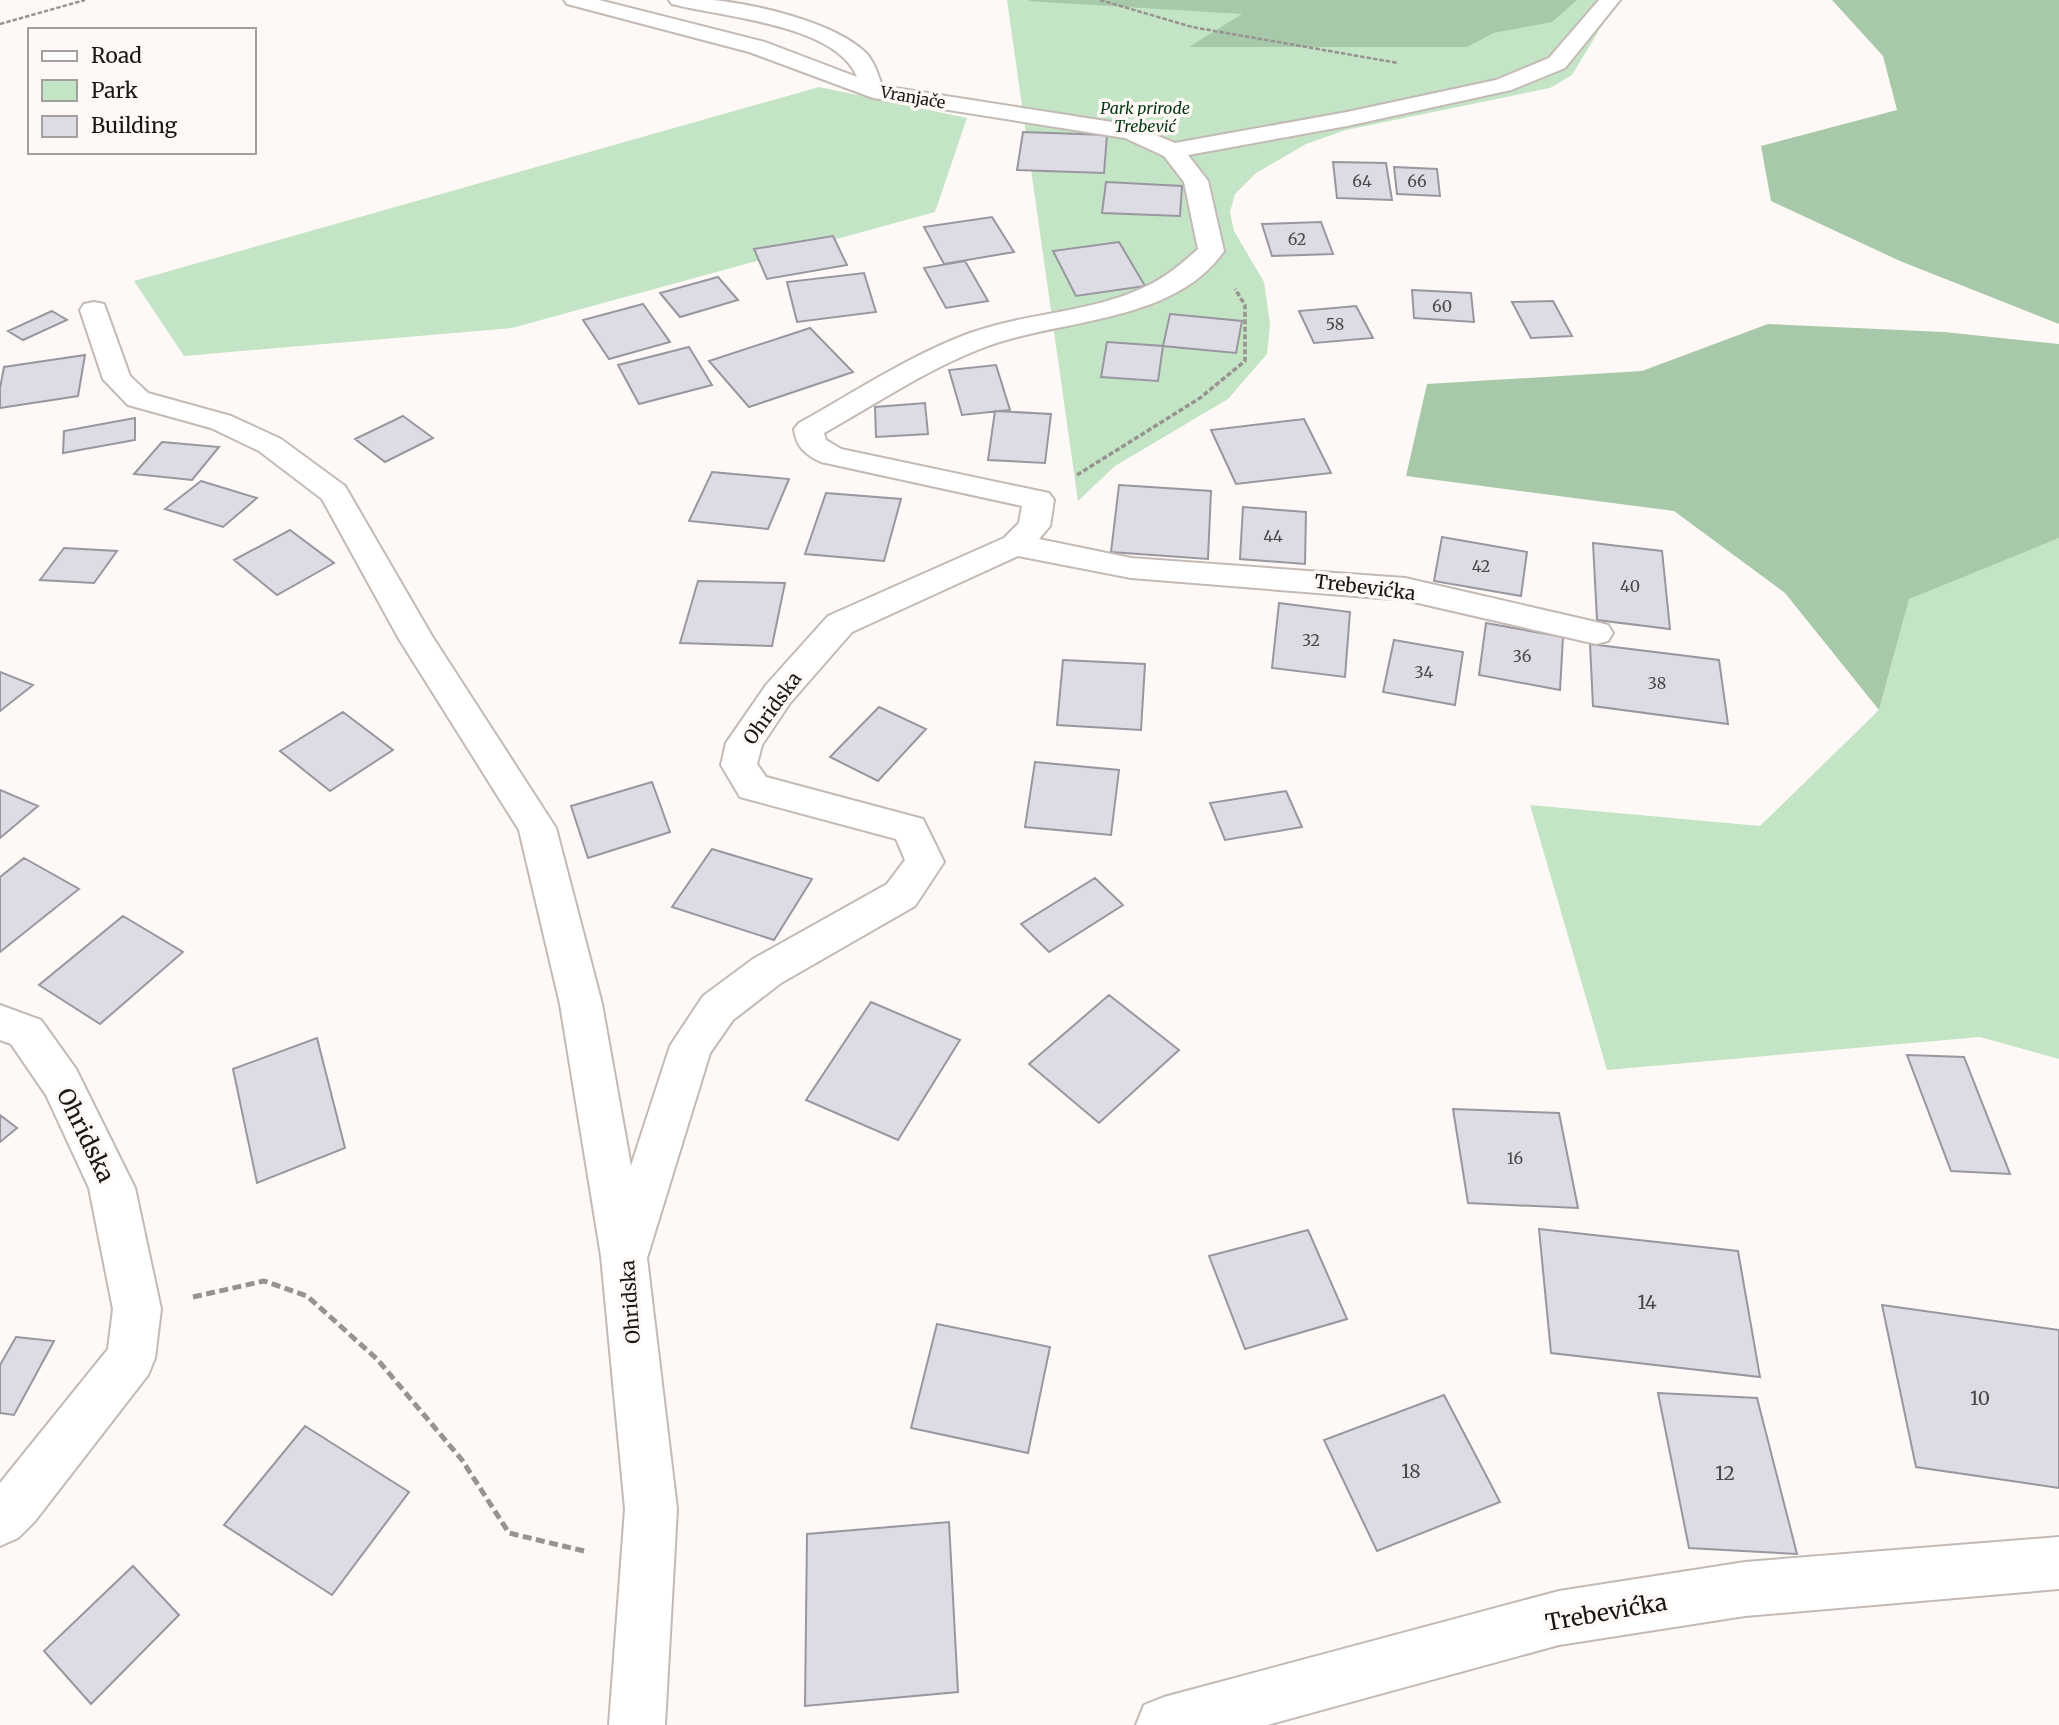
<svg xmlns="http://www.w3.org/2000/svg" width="2059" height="1725" viewBox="0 0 2059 1725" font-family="Merriweather,serif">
  <rect width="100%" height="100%" fill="#fef9f6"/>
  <path fill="#c3e4c5" d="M1007 0H1621L1601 27 1572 75 1550 88 1346 130 1306 144 1256 173 1235 194 1230 212 1234 231 1264 282 1270 324 1267 354 1228 399 1115 466 1078 501Z
    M819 87 967 118 935 212 512 328 184 356 134 281Z
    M2059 538V1059L1980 1037 1607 1070 1530 805 1760 826 1879 710 1909 598Z"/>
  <path fill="#a7c8a9" d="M1030 0H1577L1552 22 1493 33 1467 47H1189L1242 14 1028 1Z
    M1832 0H2059V324L1900 261 1771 201 1761 146 1897 110 1883 56Z
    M1768 324 1944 332 2059 344V538L1909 599 1879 710 1785 593 1674 511 1406 476 1427 384 1642 371Z"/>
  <path fill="#dddce4" stroke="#98979f" stroke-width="2" d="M1023 132 1107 135 1104 173 1017 170Z
    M1333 162 1386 163 1392 200 1337 198Z
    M1394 167 1437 169 1440 196 1397 194Z
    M1106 182 1182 186 1180 216 1102 213Z
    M992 217 1014 252 944 264 924 227Z
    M1321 222 1333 254 1272 256 1262 224Z
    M833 236 847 265 767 279 754 249Z
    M1119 242 1145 286 1076 296 1053 251Z
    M965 261 988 301 946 308 924 268Z
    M864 273 876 312 797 322 787 282Z
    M718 277 738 300 680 317 660 293Z
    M1412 290 1471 293 1474 322 1414 318Z
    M1553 301 1572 336 1531 338 1512 302Z
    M643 304 670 342 609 359 583 320Z
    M1356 306 1373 338 1314 343 1299 311Z
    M52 311 67 320 23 340 8 331Z
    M1170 314 1242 321 1236 353 1163 346Z
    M810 328 853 372 749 407 709 361Z
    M1107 342 1163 346 1158 381 1101 377Z
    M689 347 712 385 639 404 618 365Z
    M85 355 78 396 0 408V388L4 367Z
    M996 365 1010 410 962 415 949 370Z
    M925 403 928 434 876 437 875 407Z
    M995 411 1051 414 1045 463 988 460Z
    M403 416 433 438 385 462 355 439Z
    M135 418V440L63 453 64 431Z
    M1304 419 1331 473 1236 484 1211 430Z
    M162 442 219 447 192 480 134 474Z
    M712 472 789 479 768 529 689 521Z
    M201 481 257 498 223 527 165 509Z
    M1119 485 1211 491 1208 559 1111 552Z
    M826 493 901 499 884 561 805 554Z
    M1243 507 1306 512 1305 564 1240 559Z
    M290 530 334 563 277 595 234 560Z
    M1442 537 1527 552 1521 596 1434 581Z
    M1593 543 1662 551 1670 629 1597 620Z
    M64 548 117 551 94 583 40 580Z
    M698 581 785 583 772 646 680 643Z
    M1279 603 1350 612 1345 677 1272 668Z
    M1486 623 1563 637 1560 690 1479 675Z
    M1394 640 1463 652 1455 705 1383 692Z
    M1590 644 1719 660 1728 724 1593 706Z
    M1063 660 1145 664 1141 730 1057 725Z
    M0 672 33 685 0 711Z
    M879 707 926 729 878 781 830 757Z
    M343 712 393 750 330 791 280 751Z
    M1035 762 1119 770 1111 835 1025 827Z
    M652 782 670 832 588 858 571 806Z
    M0 790 38 806 0 838Z
    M1286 791 1302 827 1225 840 1210 803Z
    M712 849 812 879 774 940 672 907Z
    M24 858 79 889 0 952V877Z
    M1095 878 1123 905 1049 952 1021 924Z
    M123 916 183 952 100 1024 39 985Z
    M1109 995 1179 1050 1099 1123 1029 1064Z
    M871 1002 960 1040 898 1140 806 1100Z
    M317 1038 345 1148 257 1183 233 1069Z
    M1907 1055 1964 1057 2010 1174 1951 1171Z
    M1453 1109 1559 1113 1578 1208 1468 1203Z
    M0 1115 17 1128 0 1142Z
    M1539 1229 1738 1251 1760 1377 1551 1353Z
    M1308 1230 1347 1319 1245 1349 1209 1256Z
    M1882 1305 2059 1330V1488L1916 1467Z
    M937 1324 1050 1347 1028 1453 911 1428Z
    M16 1337 54 1341 14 1415 0 1413V1365Z
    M1658 1393 1757 1398 1797 1554 1689 1548Z
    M1444 1395 1500 1502 1377 1551 1324 1440Z
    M305 1426 409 1492 332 1595 224 1525Z
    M949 1522 958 1692 805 1706 807 1534Z
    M133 1566 179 1615 91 1704 44 1651Z"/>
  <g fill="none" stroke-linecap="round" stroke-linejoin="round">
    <defs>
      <path id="minor" d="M564 0H599L765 42 857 77C836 24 721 17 672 4L669 0C683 0 698 0 712 0 755 4 833 22 865 52 874 61 878 74 882 86L1131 125 1175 143 1347 112 1496 80 1549 58 1599 0H1620L1565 68 1511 90 1347 126 1188 155 1208 181 1224 251C1173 325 1056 318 980 349 924 371 876 404 824 433L826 440 841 449 1049 493 1054 500 1050 526 1039 539 1131 558 1405 578 1596 622 1608 625 1613 633 1608 641 1596 644 1405 600 1131 578 1018 556 852 632 790 703 762 745 757 764 766 777 923 819 944 862 915 906 781 983 733 1020 710 1053 647 1258 677 1509 665 1725H609L625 1509 601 1256 560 1004 519 830 399 639 322 499 259 451 211 428 128 405 103 379 80 310 84 304 94 302 104 304 130 376 148 393 231 416 281 439 345 486 349 493 432 636 556 828 602 1004 631 1166 670 1046 703 996 753 959 887 884 905 860 896 839 740 797 721 765 726 743 766 685 828 616 1004 538 1019 523 1022 506 821 462C806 455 796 447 794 429L799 423C855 392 908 356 970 333 1028 312 1095 313 1151 284 1168 275 1183 263 1198 249L1184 182 1164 156 1125 138 873 98 749 52 567 4Z
        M0 1005 41 1020 76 1069 135 1188 161 1309 155 1358 148 1375 35 1521 18 1538 0 1546V1483L108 1349 113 1309 89 1188 46 1095 11 1044 0 1040Z
        M2059 1537V1589L1745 1616 1559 1645 1267 1725H1136L1144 1705 1164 1697 1559 1591 1745 1562Z"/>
    </defs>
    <use href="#minor" stroke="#c3bab5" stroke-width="4"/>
    <path stroke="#979390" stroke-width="2.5" stroke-dasharray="4.5 2" stroke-linecap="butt" d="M1100 0 1192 27 1398 63
      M0 24 85 0"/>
    <path stroke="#979390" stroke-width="3.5" stroke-dasharray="5 2.5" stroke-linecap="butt" d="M1077 475 1200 398 1245 361V305L1235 289"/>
    <path stroke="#979390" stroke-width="5" stroke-dasharray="9 4.5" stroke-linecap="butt" d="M193 1297 264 1281 307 1296 377 1359 462 1460 509 1533 588 1552"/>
    <use href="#minor" fill="#fff" fill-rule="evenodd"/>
  </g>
  <g text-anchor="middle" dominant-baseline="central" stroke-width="7" stroke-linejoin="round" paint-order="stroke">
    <g font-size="16" fill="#191715" stroke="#fef9f6">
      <text transform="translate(913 97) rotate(10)">Vranjače</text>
    </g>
    <g font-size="16" font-style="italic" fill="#01370f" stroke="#fef9f6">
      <text x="1145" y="108">Park prirode<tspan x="1145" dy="18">Trebević</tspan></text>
    </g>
    <g font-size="16" fill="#4a4849">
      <text x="1362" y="181">64</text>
      <text x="1417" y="181">66</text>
      <text x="1297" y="239">62</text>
      <text x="1442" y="306">60</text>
      <text x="1335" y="324">58</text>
      <text x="1273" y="536">44</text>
      <text x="1481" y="566">42</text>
      <text x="1630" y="586">40</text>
      <text x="1311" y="640">32</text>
      <text x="1522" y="656">36</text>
      <text x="1424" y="672">34</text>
      <text x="1657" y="683">38</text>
      <text x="1515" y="1158">16</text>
    </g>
    <g font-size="19" fill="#191715" stroke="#fef9f6">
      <text transform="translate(1365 587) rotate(7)">Trebevićka</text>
      <text transform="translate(772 708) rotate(-54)">Ohridska</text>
      <text transform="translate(630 1302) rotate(-94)">Ohridska</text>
    </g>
    <g font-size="19" fill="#4a4849">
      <text x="1647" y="1302">14</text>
      <text x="1980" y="1398">10</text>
      <text x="1411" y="1471">18</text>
      <text x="1725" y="1473">12</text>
    </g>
    <g font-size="23" fill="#191715" stroke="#fef9f6">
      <text transform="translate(86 1135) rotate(64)">Ohridska</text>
      <text transform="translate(1606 1612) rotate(-10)">Trebevićka</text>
    </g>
  </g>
  <rect x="28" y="28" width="228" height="126" fill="#fef9f6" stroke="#a29f9c" stroke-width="2"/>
  <rect x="42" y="51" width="35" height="10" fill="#ffffff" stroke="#a29f9c" stroke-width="2"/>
  <text x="91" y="63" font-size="21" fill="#191715">Road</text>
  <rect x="42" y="80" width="35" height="21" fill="#c3e4c5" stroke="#a29f9c" stroke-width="2"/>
  <text x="91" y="98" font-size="21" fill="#191715">Park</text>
  <rect x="42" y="116" width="35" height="21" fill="#dddce4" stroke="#a29f9c" stroke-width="2"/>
  <text x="91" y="133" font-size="21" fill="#191715">Building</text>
</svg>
